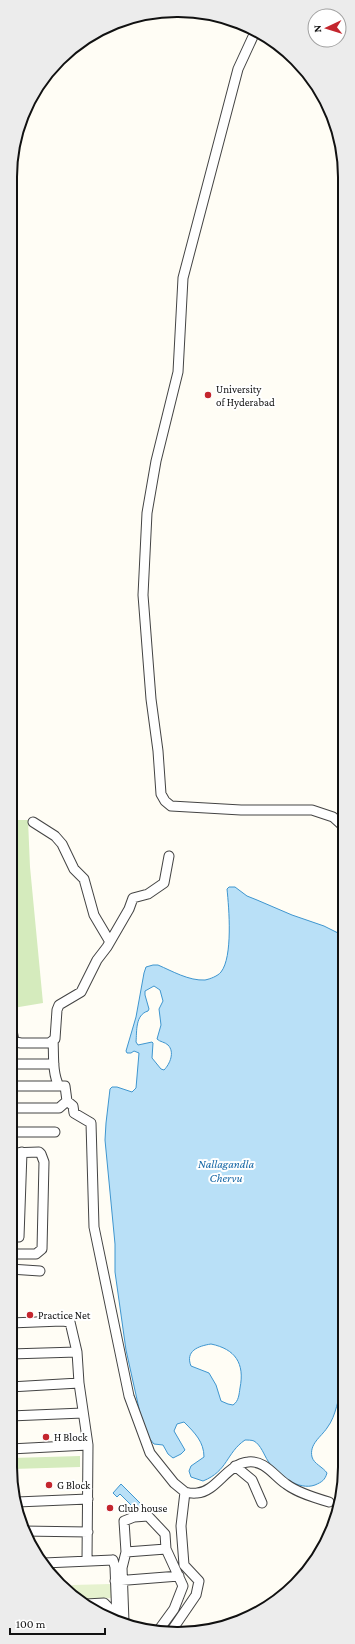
<svg xmlns="http://www.w3.org/2000/svg" width="355" height="1644" viewBox="0 0 355 1644" font-family="'Crimson Pro',serif">
  <rect width="100%" height="100%" fill="#fffdf5"/>
  <path fill="#d5ebbd" d="M11 820H28L30 867 43 1003 13 1008 11 998Z
    M80 1456V1467L12 1469V1458Z"/>
  <path fill="#e6f2cf" d="M111 1584V1598L80 1600 73 1595 72 1585Z"/>
  <path fill="#b9e0f7" stroke="#3f96cf" fill-rule="evenodd" d="M229 887H235L247 896 257 900 292 915 324 926 338 933 342 937 343 942 344 1384C337 1398 337 1415 327 1428 321 1437 309 1444 312 1457 314 1464 323 1467 327 1473 325 1480 322 1482 315 1485 299 1491 277 1475 268 1461 264 1455 261 1445 254 1441 252 1440 247 1440 245 1440 226 1453 228 1471 203 1481L191 1477 189 1471 191 1466 204 1457C204 1442 195 1433 184 1422L177 1424 174 1431 185 1450 181 1454 173 1458 168 1454 163 1445 154 1444 149 1438 140 1413 126 1350 115 1272V1244L105 1140 106 1123 110 1089 112 1087H117L132 1092 136 1088 139 1053 134 1051 131 1053H127L126 1051 136 1017 144 973 146 967 153 965H158C172 971 189 981 205 980 210 979 218 976 221 972 233 957 229 908 227 889ZM154 986 160 990 163 1001 159 1009 161 1025 157 1039C160 1042 165 1042 168 1045 175 1052 170 1064 164 1070L161 1069 152 1058 153 1043 152 1042 138 1045 136 1042C137 1031 135 1015 148 1011L149 1009 145 995V991ZM211 1344C235 1349 245 1363 240 1388 239 1394 239 1401 233 1405L228 1404 221 1401 216 1385 209 1373 191 1366C185 1351 198 1346 211 1344Z
    M121 1484 144 1507 140 1511 136 1507 132 1511 129 1509 132 1506 120 1494 117 1497 113 1493Z"/>
  <g fill="none" stroke-linecap="round" stroke-linejoin="round">
    <defs>
      <path id="minor" d="M256 30 238 69 183 278 178 372 156 461 147 513 143 595 151 699 158 751 161 794 165 801 171 806 241 810H312L333 817 344 827
        M33 822 55 836 62 844 74 869 84 879 94 915 110 942
        M10 1020 14 1041
        M10 1041 21 1043H49L55 1039 57 1010 59 1005 81 992 97 960 107 947 129 909 133 898 148 894 164 883 169 856
        M10 1064H54
        M10 1086H59
        M67 1101 73 1106 74 1113 91 1123 94 1227 129 1396 150 1453 174 1483 185 1492 181 1526 184 1565 199 1581 196 1595 170 1633
        M10 1108H59L67 1101 65 1086H59C52 1073 54 1054 53 1040
        M10 1132H55
        M10 1172H21
        M10 1236 19 1237 22 1152
        M10 1254H36L42 1249 44 1162 41 1154 39 1152 10 1153
        M10 1269 40 1271
        M10 1323 62 1321 70 1322 77 1352 79 1383 88 1445 87 1561
        M10 1354 77 1352
        M10 1387 79 1383
        M10 1416 83 1413
        M10 1449 88 1445
        M235 1466 252 1480 262 1503
        M185 1492C189 1493 193 1494 197 1493 216 1492 227 1464 248 1462 265 1460 274 1476 286 1484 298 1493 315 1498 329 1502
        M17 1502 88 1499
        M23 1531 88 1532
        M126 1552 166 1549
        M113 1560 115 1567 117 1620
        M44 1563 113 1560
        M115 1581 179 1576
        M61 1586 64 1587 68 1591
        M86 1604 104 1603 108 1607 109 1618
        M124 1622 122 1568 126 1552 124 1521 134 1517 148 1516 165 1534 166 1549 183 1586 174 1609 158 1631"/>
    </defs>
    <use href="#minor" stroke="#444" stroke-width="11"/>
    <use href="#minor" stroke="#fff" stroke-width="9"/>
  </g>
  <g fill="#c4262e" stroke="#fff" stroke-width="1.5">
    <circle cx="208" cy="395" r="4"/>
    <circle cx="30" cy="1315" r="4"/>
    <circle cx="46" cy="1437" r="4"/>
    <circle cx="49" cy="1485" r="4"/>
    <circle cx="110" cy="1508" r="4"/>
  </g>
  <g text-anchor="middle" dominant-baseline="central" stroke-width="4" stroke-linejoin="round" paint-order="stroke">
    <g font-size="11" fill="#111" stroke="#fff" text-anchor="start">
      <text x="216" y="389">University<tspan x="216" dy="13">of Hyderabad</tspan></text>
      <text x="38" y="1315">Practice Net</text>
      <text x="54" y="1437">H Block</text>
      <text x="57" y="1485">G Block</text>
      <text x="118" y="1508">Club house</text>
    </g>
    <g font-size="12" font-style="italic" fill="#1768a6" stroke="#fff">
      <text x="226" y="1164">Nallagandla<tspan x="226" dy="14">Chervu</tspan></text>
    </g>
  </g>
  <path d="M0 0H355V1644H0ZM177 17H178A160 160 0 0 1 338 177V1467A160 160 0 0 1 178 1627H177A160 160 0 0 1 17 1467V177A160 160 0 0 1 177 17Z" fill="#ececec" fill-rule="evenodd"/>
  <path fill="none" stroke="#111" stroke-width="2" d="M177 17H178A160 160 0 0 1 338 177V1467A160 160 0 0 1 178 1627H177A160 160 0 0 1 17 1467V177A160 160 0 0 1 177 17Z"/>
  <g transform="translate(327 28) rotate(266)"><circle r="19" fill="#ffffff" stroke="#a0a0a0"/>
  <path d="M0-3L7 15L0 10L-7 15Z" fill="#c4262e"/>
  <text y="-6" font-size="11" font-weight="bold" text-anchor="middle" fill="#111111">N</text>
  </g>
  <path d="M10 1628v6h95v-6" fill="none" stroke="#111111" stroke-width="2"/>
  <text x="16" y="1628" font-size="12" fill="#111111" stroke="#ffffff" stroke-width="3" paint-order="stroke">100 m</text>
</svg>
